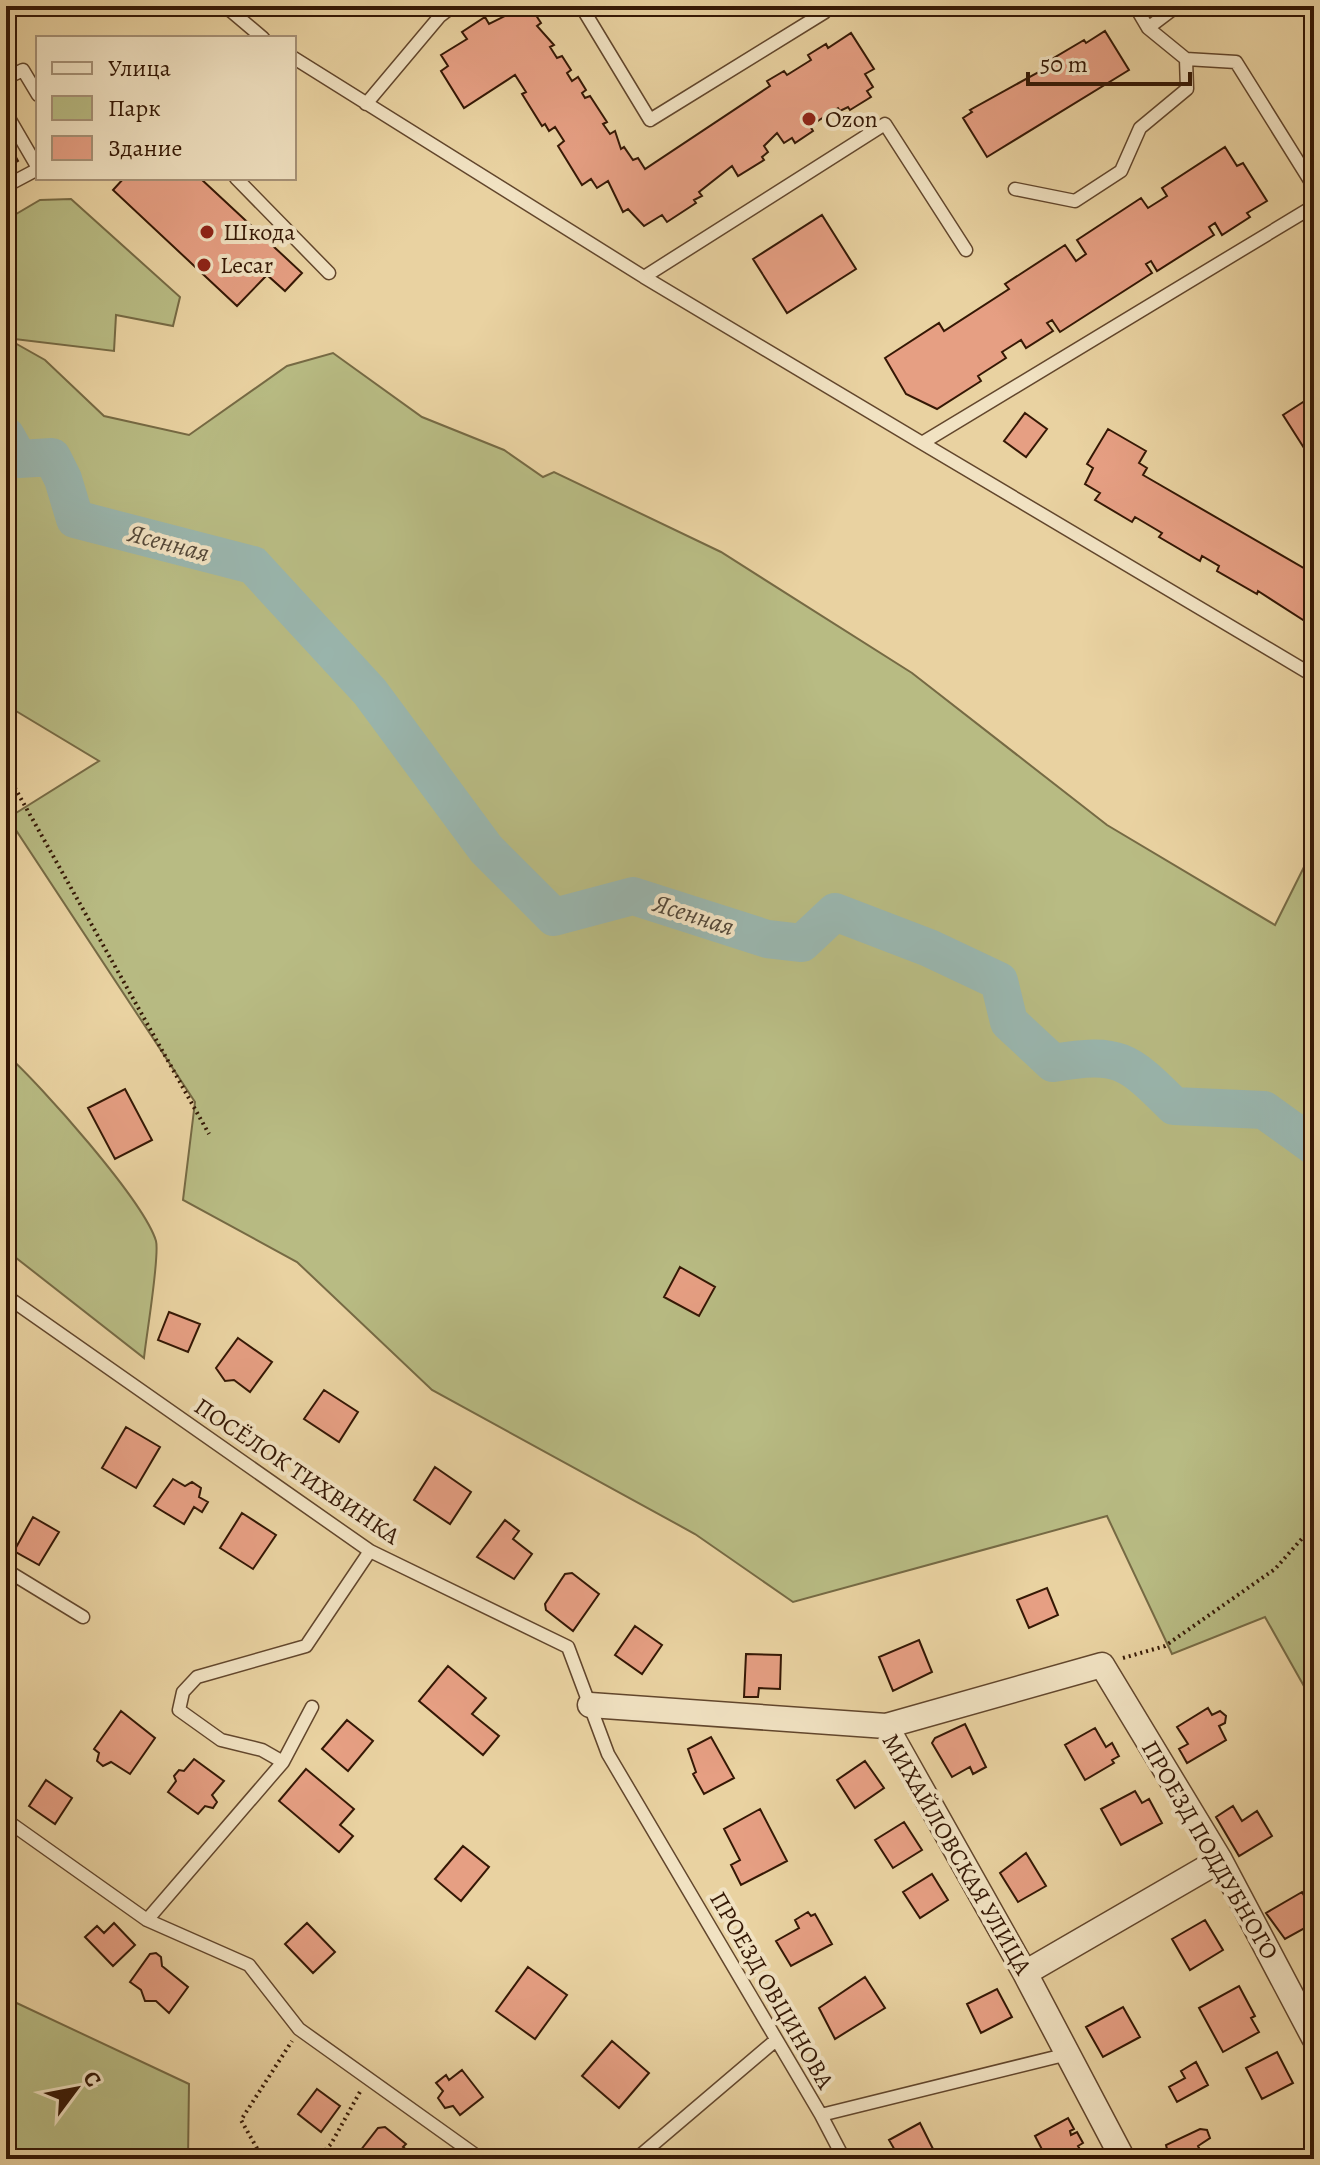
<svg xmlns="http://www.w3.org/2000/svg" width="1320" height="2165" viewBox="0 0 1320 2165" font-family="Alegreya,serif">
  <rect width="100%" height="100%" fill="#e9d2a1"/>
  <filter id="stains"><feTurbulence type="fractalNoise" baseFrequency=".0025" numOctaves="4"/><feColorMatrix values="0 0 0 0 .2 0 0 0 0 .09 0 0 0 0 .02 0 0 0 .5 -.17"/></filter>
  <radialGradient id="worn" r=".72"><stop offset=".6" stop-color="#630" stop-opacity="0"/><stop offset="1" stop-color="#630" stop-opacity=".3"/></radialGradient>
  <path fill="#b8bb83" stroke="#766a44" stroke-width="2" d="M71 199 180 297 173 326 116 315 114 351 6 338 45 360 104 416 189 435 287 366 333 353 422 417 504 450 543 477 554 472 721 552 912 673 1107 825 1275 925 1314 847V1704L1265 1617 1172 1654 1107 1516 793 1602 695 1534 432 1390 297 1262 183 1200 195 1102 8 818 99 761 6 705V220L40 200Z
    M6 1054C40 1084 144 1201 156 1241 160 1256 146 1337 144 1358L6 1250Z
    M6 1998 189 2084 188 2159H6Z"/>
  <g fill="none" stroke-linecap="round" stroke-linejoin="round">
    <path stroke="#9ab6ae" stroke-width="38" d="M6 436 19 459 52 457 63 479 75 519 253 565 370 692 486 849 554 917 633 896 767 939 802 943 835 912 929 948 999 981 1009 1022 1053 1063C1119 1052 1127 1059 1174 1106L1264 1110 1314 1146"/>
  </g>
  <path fill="#e69f83" stroke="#351805" stroke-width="2" d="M525 6H530L541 23 537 26 554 45 550 47 557 58 562 56 571 70 567 73 572 81 578 77 586 90 582 93 585 98 590 96 607 122 603 124 610 134 615 131 621 149 624 147 633 160 638 158 645 169 770 86 767 81 784 71 787 75 811 60 808 55 826 44 828 48 851 33 874 69 865 74 873 87 867 91 871 97 850 110 848 107 840 111 838 108 810 126 813 131 795 143 792 138 784 143 777 133 764 146 768 152 762 157 764 160 738 176 732 166 699 192 702 196 694 200 696 203 667 222 662 215 644 226 628 209 623 212 608 181 597 188 591 179 582 185 558 146 564 141 555 127 549 131 545 124 542 126 522 94 526 92 515 75 464 108 441 71 448 66 441 55 467 39 462 32 485 17 489 24Z
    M1105 31 1129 70 987 157 963 118 972 112 970 110 1044 69 1042 65 1084 40 1086 43Z
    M6 139 18 161 6 168Z
    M1225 147 1237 166 1243 163 1267 201 1247 213 1250 217 1222 235 1215 223 1209 227 1214 235 1157 271 1151 261 1146 264 1152 273 1060 332 1052 320 1047 323 1053 331 1026 348 1021 340 1002 352 1006 358 978 376 981 381 937 409 906 394 885 358 939 323 944 331 1009 289 1005 284 1065 245 1076 261 1086 254 1077 240 1141 198 1148 208 1167 196 1162 188Z
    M124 178H200L302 273 285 291 267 275 237 306 113 190Z
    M822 215 856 269 787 313 753 259Z
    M1314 395V456L1311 459 1283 415Z
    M1025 413 1047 429 1026 457 1004 441Z
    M1108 429 1146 451 1139 463 1147 468 1143 475 1314 574V627L1258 591 1257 594 1217 571 1219 566 1202 556 1200 561 1159 537 1162 533 1135 517 1132 522 1095 500 1100 493 1085 484 1093 468 1087 464Z
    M125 1089 152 1140 115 1159 88 1108Z
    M680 1267 715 1287 699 1316 664 1297Z
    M169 1312 200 1324 188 1352 158 1340Z
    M238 1338 272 1362 250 1392 234 1380 225 1381 216 1368Z
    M324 1390 358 1412 339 1442 304 1419Z
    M126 1427 160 1447 136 1488 102 1468Z
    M435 1467 471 1492 450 1524 414 1500Z
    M173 1479 185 1486 192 1482 201 1488 199 1497 208 1502 202 1512 194 1507 184 1524 154 1506Z
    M242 1513 276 1535 253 1569 220 1548Z
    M33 1517 59 1532 39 1565 14 1551Z
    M505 1520 519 1531 513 1539 532 1554 514 1579 477 1557Z
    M572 1573 599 1594 573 1631 546 1610 545 1604 565 1574Z
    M1047 1588 1058 1615 1029 1628 1017 1600Z
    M635 1626 662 1645 642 1674 615 1655Z
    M919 1640 932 1672 893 1691 879 1657Z
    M746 1654 781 1655 780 1689 759 1688 758 1697H744Z
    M448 1666 486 1698 472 1714 499 1736 483 1755 419 1701Z
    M1208 1708 1212 1715 1220 1711 1226 1716 1225 1723 1219 1726 1226 1740 1187 1763 1179 1749 1188 1744 1177 1727Z
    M121 1711 155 1738 130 1774 111 1762 103 1766 97 1761 99 1753 94 1749Z
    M347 1720 373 1741 348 1771 322 1749Z
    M965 1724 986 1767 973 1774 970 1767 952 1777 932 1743 935 1738Z
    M1095 1728 1106 1747 1112 1743 1119 1756 1112 1760 1114 1763 1085 1780 1065 1745Z
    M711 1737 734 1778 704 1794 693 1774 696 1772 688 1749Z
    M194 1759 224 1781 212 1795 217 1802 213 1808 205 1806 198 1814 168 1792 176 1781 174 1776 179 1770 184 1771Z
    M865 1761 884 1788 855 1808 837 1780Z
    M306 1769 354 1809 340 1825 353 1836 339 1852 279 1801Z
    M46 1780 72 1798 55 1824 29 1806Z
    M1135 1791 1142 1803 1149 1799 1162 1823 1121 1845 1101 1809Z
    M1233 1806 1242 1821 1257 1811 1272 1836 1239 1856 1216 1817Z
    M760 1809 787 1861 741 1885 731 1865 740 1860 724 1829Z
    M904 1822 922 1850 893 1868 875 1840Z
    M463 1846 489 1867 461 1901 435 1879Z
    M1026 1853 1046 1886 1018 1902 1000 1873Z
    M932 1874 948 1900 920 1918 903 1892Z
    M1302 1892 1314 1913V1923L1285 1939 1266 1913Z
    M808 1912 811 1916 815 1914 832 1944 791 1966 776 1941 799 1928 795 1920Z
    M1205 1920 1223 1950 1190 1970 1172 1939Z
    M114 1923 135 1945 113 1966 85 1937 97 1926 104 1933Z
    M307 1923 335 1952 313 1973 285 1944Z
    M156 1953 161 1957 162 1966 188 1987 169 2013 156 2001H145L141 1990 130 1982 150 1954Z
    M528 1967 567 1995 535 2039 496 2011Z
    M865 1977 885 2008 835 2039 819 2008Z
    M1239 1986 1255 2016 1251 2018 1259 2032 1223 2052 1199 2008Z
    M997 1989 1012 2017 981 2033 967 2004Z
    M1123 2007 1140 2037 1103 2057 1086 2027Z
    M612 2041 649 2073 619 2108 582 2076Z
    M1277 2052 1293 2083 1262 2099 1246 2068Z
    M1196 2062 1208 2085 1177 2102 1169 2087 1185 2078 1181 2071Z
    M462 2070 483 2097 460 2115 453 2106 445 2108 438 2098 443 2091 436 2083 446 2075 449 2080Z
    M317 2089 340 2106 321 2132 298 2114Z
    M1068 2118 1074 2129 1070 2131 1071 2135 1077 2132 1083 2143 1078 2146 1081 2151 1065 2159H1047L1035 2136Z
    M920 2123 934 2151 922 2159H900L889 2140Z
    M385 2127 406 2144 403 2147 414 2156 411 2159H363L357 2155 378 2128Z
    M1200 2129 1207 2130 1210 2138 1198 2146 1204 2159H1166L1163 2151 1167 2149 1166 2145Z"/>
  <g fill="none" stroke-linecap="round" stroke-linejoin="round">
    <defs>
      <path id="lane" d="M225 6 263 38
        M581 6 650 120 825 12
        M1135 6 1148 28 1177 6
        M1148 28 1186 59 1236 62 1314 187
        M294 58 644 277 885 124 966 250
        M6 78 23 70 38 95
        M366 104 440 16 453 6
        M6 113 38 168
        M236 178 329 273
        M6 186 38 169
        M1015 189 1075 201 1121 171 1140 128 1187 89 1186 59
        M1314 206 922 443 1314 676
        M644 277 922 443
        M6 1296 370 1551 568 1647 608 1754 821 2115 1068 2054
        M6 1570 83 1617
        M283 1762 312 1707
        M6 1820 147 1920 249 1965 299 2029 481 2159
        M147 1920 283 1762 262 1750 221 1740 179 1710 183 1692 197 1677 306 1646 370 1551
        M821 2115 844 2159
        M636 2159 776 2040"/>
      <path id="street" d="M590 1705 886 1726 1025 1973 1123 2159
        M886 1726 1102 1665 1220 1860 1314 2038
        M1025 1973 1220 1860"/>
    </defs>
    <use href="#lane" stroke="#62462c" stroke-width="15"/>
    <use href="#street" stroke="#62462c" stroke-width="27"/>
    <path stroke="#351805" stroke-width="4" stroke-dasharray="2 4" stroke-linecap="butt" d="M6 772 209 1134
      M1123 1658 1165 1646 1275 1569 1314 1525
      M263 2159 241 2120 292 2041
      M317 2159 331 2144 361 2090"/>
    <use href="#lane" stroke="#f1e2c2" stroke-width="12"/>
    <use href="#street" stroke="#f1e2c2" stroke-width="24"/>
  </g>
  <g fill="#8f2418" stroke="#f1e2c2" stroke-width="3">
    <circle cx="809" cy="119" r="8"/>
    <circle cx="207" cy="232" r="8"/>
    <circle cx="204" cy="265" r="8"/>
  </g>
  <g text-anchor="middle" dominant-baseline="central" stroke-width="8" stroke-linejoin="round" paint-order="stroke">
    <g font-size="24" fill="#351805" stroke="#f1e2c2" text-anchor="start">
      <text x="825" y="119">Ozon</text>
      <text x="223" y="232">Шкода</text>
      <text x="220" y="265">Lecar</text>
    </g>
    <g font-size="24" fill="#351805" stroke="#f1e2c2">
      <text transform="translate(297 1471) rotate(34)">ПОСЁЛОК ТИХВИНКА</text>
      <text transform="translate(1210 1850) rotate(60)">ПРОЕЗД ПОДДУБНОГО</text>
      <text transform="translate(957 1854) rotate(60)">МИХАЙЛОВСКАЯ УЛИЦА</text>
      <text transform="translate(772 1990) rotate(60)">ПРОЕЗД ОВЦИНОВА</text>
    </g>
    <g font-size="26" font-style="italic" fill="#534738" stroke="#f1e2c2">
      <text transform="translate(169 543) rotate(15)">Ясенная</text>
      <text transform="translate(694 915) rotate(18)">Ясенная</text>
    </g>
  </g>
  <rect width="1320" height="2165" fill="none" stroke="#e9d2a1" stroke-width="32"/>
  <rect x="8" y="8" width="1304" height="2149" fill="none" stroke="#351805" stroke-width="4"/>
  <rect x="16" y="16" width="1288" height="2133" fill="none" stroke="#351805" stroke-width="2"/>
  <rect x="36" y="36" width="260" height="144" fill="#f1e2c2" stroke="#a69176" stroke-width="2"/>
  <rect x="52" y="62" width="40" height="12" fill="#f1e2c2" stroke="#a69176" stroke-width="2"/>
  <text x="108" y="76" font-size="24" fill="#351805">Улица</text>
  <rect x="52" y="96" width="40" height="24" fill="#b8bb83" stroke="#a69176" stroke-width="2"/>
  <text x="108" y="116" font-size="24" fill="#351805">Парк</text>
  <rect x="52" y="136" width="40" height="24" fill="#e69f83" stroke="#a69176" stroke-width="2"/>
  <text x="108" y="156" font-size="24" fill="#351805">Здание</text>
  <g transform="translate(76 2089) rotate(58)" stroke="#f1e2c2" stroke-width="6" paint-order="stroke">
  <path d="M0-6L14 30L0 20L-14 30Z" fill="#351805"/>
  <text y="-12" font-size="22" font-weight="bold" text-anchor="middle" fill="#351805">С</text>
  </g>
  <path d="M1028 72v12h162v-12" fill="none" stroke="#351805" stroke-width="4"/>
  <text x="1040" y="72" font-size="24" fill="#351805" stroke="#f1e2c2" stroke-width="6" paint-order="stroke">50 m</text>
  <rect width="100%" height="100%" filter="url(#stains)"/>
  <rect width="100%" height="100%" fill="url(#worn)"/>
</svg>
